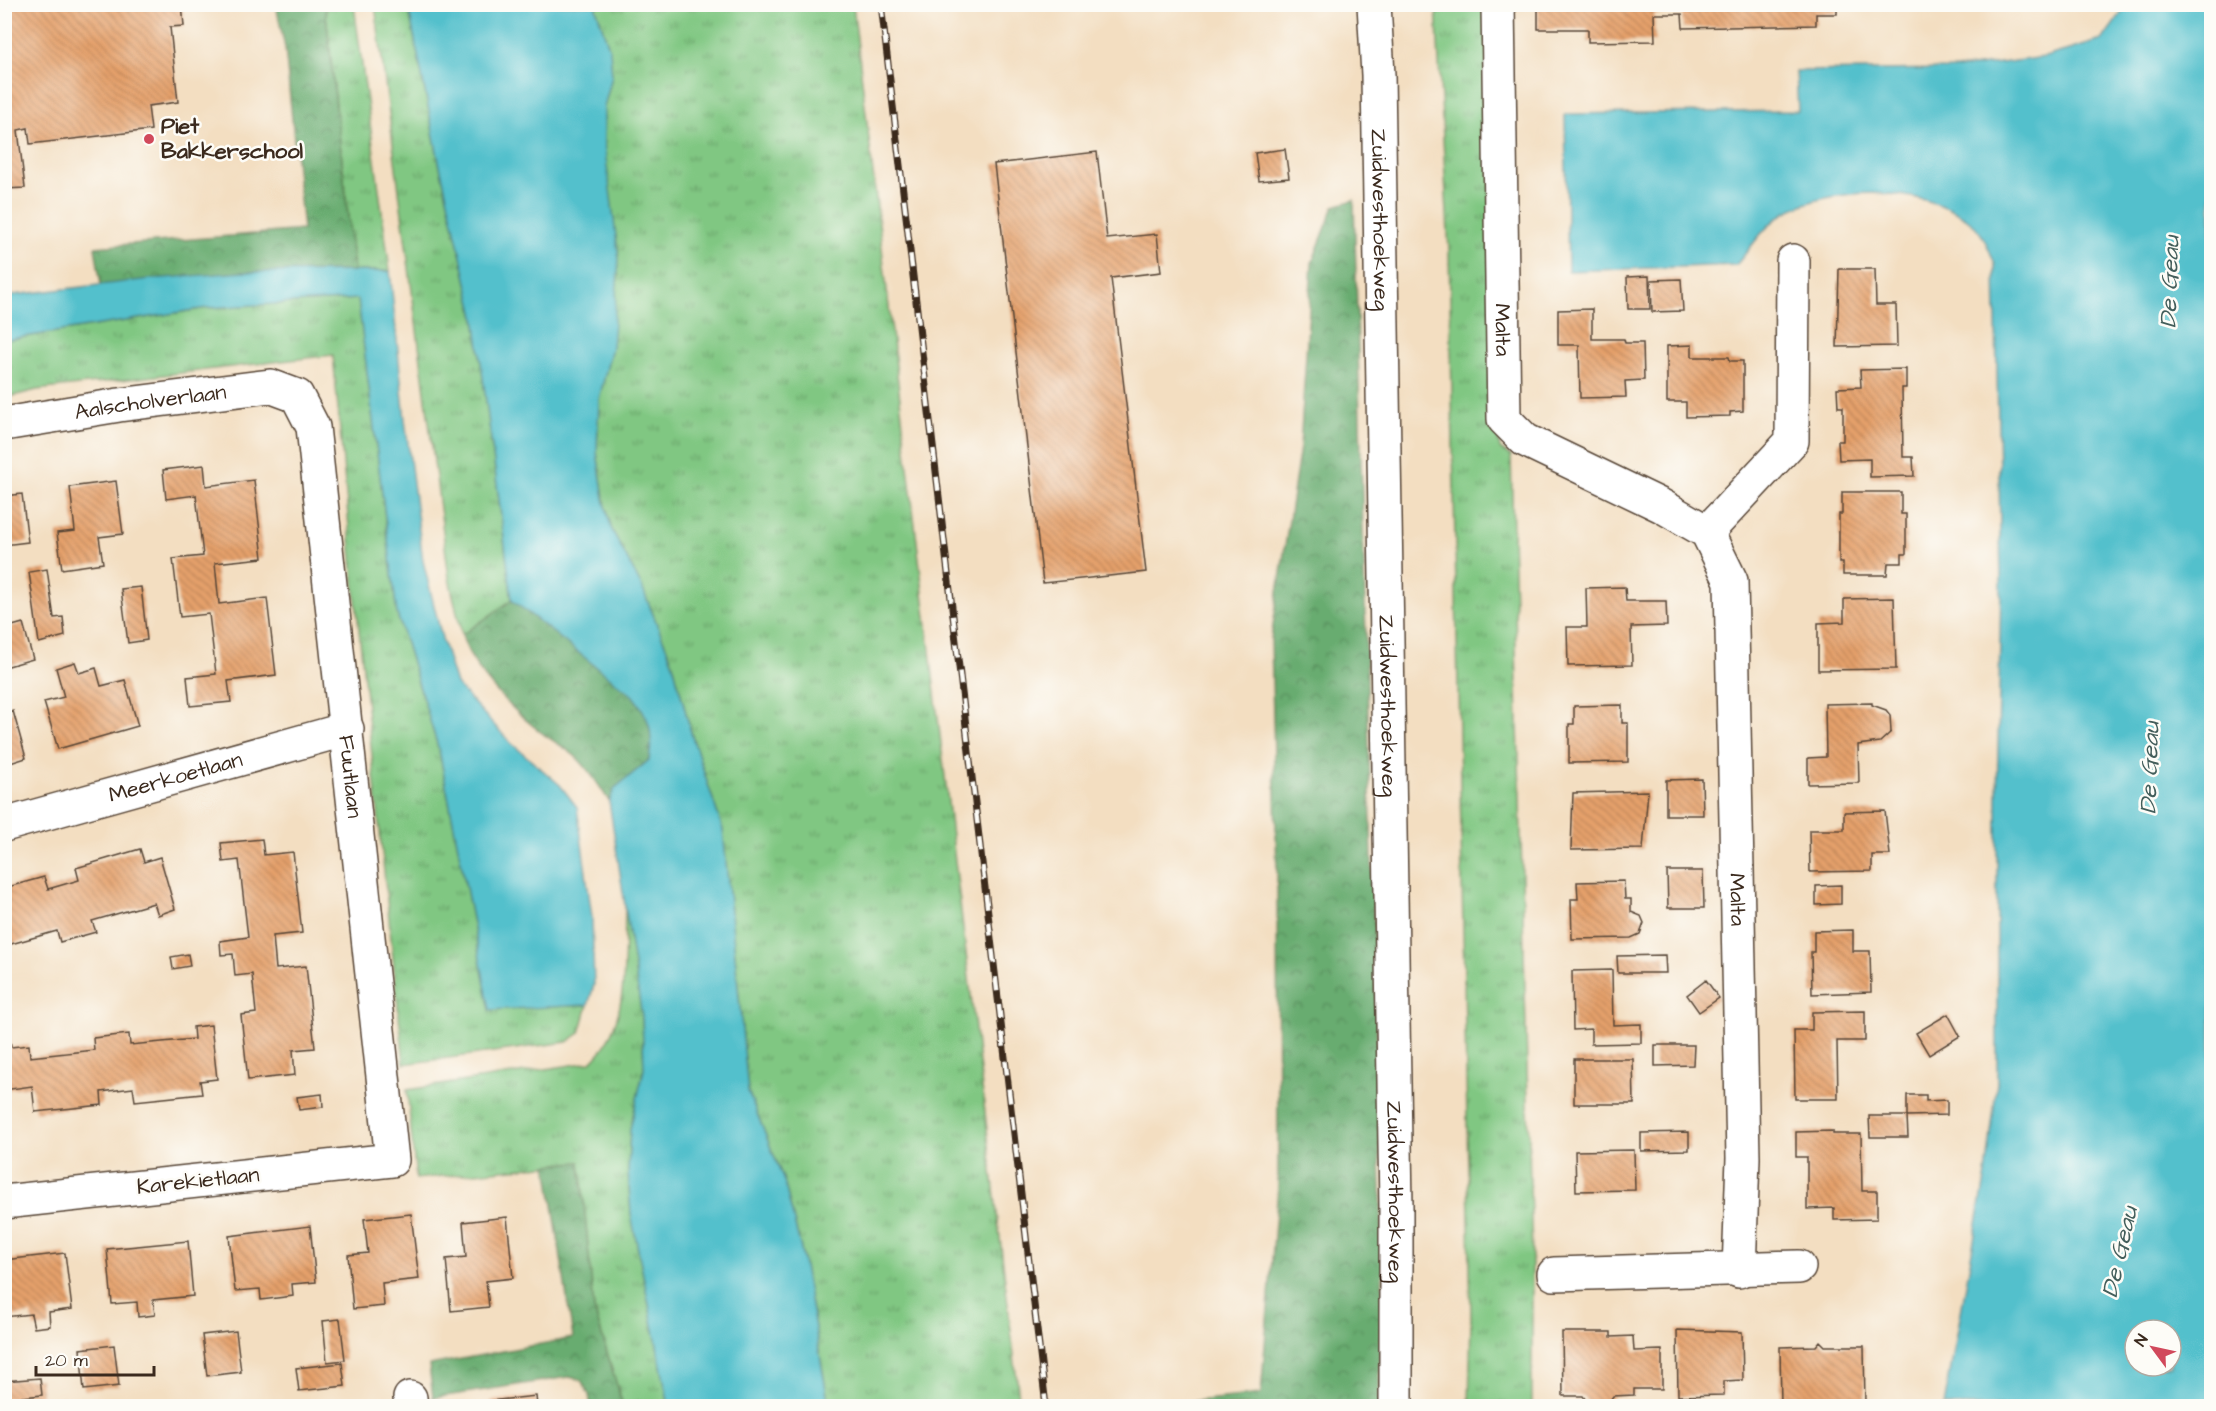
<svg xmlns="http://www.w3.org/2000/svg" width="2216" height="1411" viewBox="0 0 2216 1411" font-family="'Architects Daughter',sans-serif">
  <defs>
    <pattern id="grass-tufts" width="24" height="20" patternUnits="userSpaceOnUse" patternTransform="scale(1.5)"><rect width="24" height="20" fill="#80c782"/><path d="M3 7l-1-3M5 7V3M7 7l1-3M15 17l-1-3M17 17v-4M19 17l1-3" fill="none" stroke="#6aa26a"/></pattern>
    <pattern id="forest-crowns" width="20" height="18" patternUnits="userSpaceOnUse" patternTransform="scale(1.5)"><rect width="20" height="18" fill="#68ac70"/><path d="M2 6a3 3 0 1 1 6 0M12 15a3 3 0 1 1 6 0" fill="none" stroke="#578c5b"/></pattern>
    <pattern id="building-back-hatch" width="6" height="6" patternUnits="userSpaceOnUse" patternTransform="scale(1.5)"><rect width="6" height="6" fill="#e5a06b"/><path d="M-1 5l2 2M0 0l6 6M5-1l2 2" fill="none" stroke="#bb8357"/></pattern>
  </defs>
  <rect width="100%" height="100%" fill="#fdfcf7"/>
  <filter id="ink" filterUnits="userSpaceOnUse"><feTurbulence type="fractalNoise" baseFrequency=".0167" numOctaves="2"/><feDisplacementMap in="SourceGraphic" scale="12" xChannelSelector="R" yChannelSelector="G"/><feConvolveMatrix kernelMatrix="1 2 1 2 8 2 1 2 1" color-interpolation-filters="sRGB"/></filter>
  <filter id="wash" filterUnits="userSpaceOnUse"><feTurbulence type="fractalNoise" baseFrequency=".008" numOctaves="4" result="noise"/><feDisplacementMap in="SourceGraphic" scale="24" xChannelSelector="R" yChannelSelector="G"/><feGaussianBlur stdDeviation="1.35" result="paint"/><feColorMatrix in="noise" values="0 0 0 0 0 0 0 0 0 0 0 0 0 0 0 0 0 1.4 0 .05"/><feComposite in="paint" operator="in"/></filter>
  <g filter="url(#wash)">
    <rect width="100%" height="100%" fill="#f3dec1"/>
    <path fill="url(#grass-tufts)" stroke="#5e7850" stroke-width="1.5" d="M325 5H354L390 271H354Z
      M375 5H408L439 162 475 317 512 600 462 635 449 578Z
      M595 5H853L1020 1406H829L801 1249 784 1181 748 1091 723 830 692 736 673 664 642 587 611 528 604 498 597 452 599 399 612 347 609 195 604 143V107L612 76 610 51Z
      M1436 5H1488L1494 402 1500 449 1511 456 1532 1256V1406H1469L1471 1317 1449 252Z
      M358 299 397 614 439 750 490 1009 588 1005 580 1033 567 1042 404 1064 355 592 333 355 37 390 5 398V340L207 308Z
      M625 905 642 1016 644 1069 630 1129 628 1172 631 1214 669 1406H623L594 1309 580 1162 416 1179 407 1090 591 1062C632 1025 623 954 625 905Z"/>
    <path fill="url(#forest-crowns)" stroke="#526b47" stroke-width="1.5" d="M276 5H325L354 271 243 272 101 285 95 247 303 230 285 48Z
      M1354 200 1383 1263 1379 1406H1148L1261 1394 1278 1186 1277 873 1271 639 1300 447 1312 263 1334 206Z
      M512 600 632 695C650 717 654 732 649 760L615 788 609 801C599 786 590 770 576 757 565 747 550 740 538 730 510 708 471 669 462 635Z
      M580 1162 594 1309 623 1406H591L589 1395 581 1380 569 1377 433 1398 429 1365 573 1338 547 1165Z"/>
    <path fill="#53c0cc" stroke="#477575" stroke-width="1.5" fill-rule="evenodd" d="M2128 4 2211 5V1406H1944L1986 1174 1997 1082V801L2001 582 1995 265C1989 248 1982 230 1967 219 1921 186 1831 185 1783 214 1764 226 1750 249 1736 265L1568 271 1565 114 1798 111 1796 71 1957 69 2045 57 2102 40ZM2135 1330H2171V1366H2135Z
      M408 5H595L610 51 612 76 604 107V143L619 259 612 347 599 399 597 452 604 498 611 528 642 587 673 664 692 736 723 830 748 1091 784 1181 801 1249 829 1406H669L631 1214 628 1172 630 1129 644 1069 642 1017 609 801 615 788 649 760C654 732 650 717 632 695L512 600 475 317 439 162Z
      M390 271 405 420 423 561 443 642 456 684 511 743 560 785 577 807 592 917 594 985 588 1005 490 1010 439 750 397 614 358 299 207 308 5 340V296L150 279 243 272Z"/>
    <g id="blocks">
      <path fill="url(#building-back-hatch)" d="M4 4H182L184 26 170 27 178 102 148 106 151 130 30 144 28 128 18 130 25 188 4 189Z
        M1538 4H1837V14H1816V25L1683 28 1682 14H1654L1655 41 1588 42V29H1538Z
        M1285 149 1289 178 1259 181 1255 153Z
        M1097 152 1107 239 1157 234 1161 272 1111 278 1146 572 1043 583 994 164Z
        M1839 269H1875L1876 305H1896L1897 346 1837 347Z
        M1649 276 1650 309H1628L1627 277Z
        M1681 279 1683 311 1652 312 1651 280Z
        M1592 309V339H1624L1625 343H1643L1644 380 1625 381 1626 397 1580 398 1579 345H1558V310Z
        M1692 345V357H1729L1730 361H1743V411L1730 412V416L1686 417V402H1667V346Z
        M1906 369V388H1902L1903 457H1913L1914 476 1870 477V459L1839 460 1838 441H1843V407H1838L1837 388 1861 387 1860 370Z
        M204 465 206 486 254 480 263 558 215 563 219 604 267 598 276 675 228 681 231 702 190 706 187 677 216 674 209 614 180 617 173 559 203 556 196 495 166 499 163 470Z
        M116 481 123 534 99 537 103 563 62 569 57 533 75 531 70 487Z
        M1842 492H1901V514H1906V554H1902V563H1888L1887 575H1843V563H1839V514H1842Z
        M22 494 28 542 4 545V496Z
        M47 569 54 618 63 617 65 636 39 643 29 572Z
        M141 587 147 640 128 643 121 589Z
        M1625 587 1626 601H1666L1667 626 1631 627 1632 665 1568 666 1567 627H1587L1586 588Z
        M1894 598 1896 669 1818 670V623L1844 622V599Z
        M23 623 33 659 5 667V628Z
        M75 662 79 673 96 668 101 686 125 680 138 726 58 749 44 702 64 697 56 668Z
        M1872 703V705L1886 710 1890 715 1891 732 1880 742 1858 745 1859 783 1808 784V758L1826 757 1825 704Z
        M1622 705V723H1628V762L1569 763V724H1574V706Z
        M13 711 26 758 4 765V714Z
        M1702 779 1703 815H1666V780Z
        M1648 791 1643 849 1571 850 1573 793Z
        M1885 811 1890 855H1872V871L1810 872 1809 830H1844V812Z
        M262 839 264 855 293 852 302 933 273 936 276 969 306 966 315 1048 293 1050 295 1075 248 1080 241 1015 256 1013 252 974 235 976 233 954 221 955 220 941 248 937 239 860 223 862 221 843Z
        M140 849 144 862 160 857 175 909 158 915 154 903 92 921 96 932 60 942 57 931 4 946V888L44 877 48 889 79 880 76 868Z
        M1667 871H1703L1704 908H1668Z
        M1624 881 1625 899H1631V912L1641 916 1644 923 1640 934 1631 938 1572 939 1571 899H1578L1577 882Z
        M1841 885V904L1816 905V886Z
        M1853 930V951H1870L1871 992 1812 994 1811 952H1814V931Z
        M188 954 190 966 173 969 171 957Z
        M1665 955 1666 973H1618L1617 956Z
        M1612 970 1613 1025 1641 1024V1043L1591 1044V1029L1573 1030 1572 971Z
        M1706 980 1719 998 1699 1012 1687 995Z
        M1865 1011V1041H1837L1838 1099H1795L1794 1030H1812V1012Z
        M1948 1014 1960 1036 1929 1055 1916 1033Z
        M211 1025 217 1079 200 1081 202 1094 135 1101 133 1088 101 1092 102 1105 35 1112 32 1086 4 1090V1031H9L11 1047 29 1045 30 1057 94 1050 93 1038 129 1034 130 1045 194 1039 193 1027Z
        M1655 1045H1694L1693 1065 1655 1066Z
        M1574 1059H1633L1634 1104H1574Z
        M322 1094 323 1107 299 1110 297 1097Z
        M1907 1095H1926V1101L1947 1100V1115L1907 1116 1908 1137H1870L1869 1116H1907Z
        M1833 1131V1134H1861L1862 1191H1877V1219L1834 1220V1208L1807 1209V1157H1796V1132Z
        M1689 1132V1150L1641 1151V1133Z
        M1634 1150 1635 1190 1576 1191 1575 1151Z
        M411 1214 419 1279 382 1283 384 1306 353 1309 348 1255 368 1253 364 1219Z
        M507 1217 513 1278 486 1281 489 1307 451 1311 446 1259 466 1257 463 1222Z
        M310 1226 316 1282 292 1284 293 1296 261 1300 260 1289 235 1291 229 1236Z
        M188 1241 193 1296 153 1300 155 1315 138 1317 137 1302 112 1304 107 1249Z
        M65 1253 72 1309 49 1312 50 1326 34 1328 31 1314 4 1317V1260Z
        M340 1319 345 1360 327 1362 323 1321Z
        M1677 1330 1742 1332 1743 1380 1724 1381V1395L1678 1396Z
        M236 1331 241 1372 207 1376 202 1335Z
        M1562 1332H1611V1337L1633 1336 1634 1351 1662 1350V1389H1634V1395L1613 1396 1606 1406H1590L1583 1396H1563Z
        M1820 1341 1825 1346H1864L1865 1405 1781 1406 1780 1347 1816 1346Z
        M114 1345 119 1386 84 1390 80 1349Z
        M342 1363 345 1386 299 1391 296 1368Z
        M40 1378 42 1395 4 1399V1381Z
        M536 1396 537 1406H491L490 1401Z"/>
    </g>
  </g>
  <g filter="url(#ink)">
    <use href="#blocks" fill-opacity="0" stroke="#574536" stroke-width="1.5"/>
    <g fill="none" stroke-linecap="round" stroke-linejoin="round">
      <defs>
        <g id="minor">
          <path id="s1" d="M1498 4 1504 419 1525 440 1662 506 1707 532 1731 581 1743 1158 1739 1271"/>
          <path id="s2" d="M4 424 119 405 270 386 297 396 313 427 392 1160 4 1202"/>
          <path d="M1707 532 1792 441 1793 261"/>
          <path id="s3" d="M4 825 347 729"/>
          <path d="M1554 1274 1799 1267"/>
          <path d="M410 1398 411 1406"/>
        </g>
        <g id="major">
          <path id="s4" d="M1374 4 1378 75 1396 1207V1406"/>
        </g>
      </defs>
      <use href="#minor" stroke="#574536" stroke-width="36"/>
      <use href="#major" stroke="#574536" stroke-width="36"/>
      <use href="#minor" stroke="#fff" stroke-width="33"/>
      <use href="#major" stroke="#fff" stroke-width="33"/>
      <defs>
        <path id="rail" d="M881 4 1046 1406"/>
      </defs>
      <use href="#rail" stroke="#3b2a1e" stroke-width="7"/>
      <use href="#rail" stroke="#fdfcf7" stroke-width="4.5" stroke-dasharray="14" stroke-linecap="butt"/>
    </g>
  </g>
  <circle fill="#d1495b" stroke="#fdfcf7" stroke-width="2" cx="149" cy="139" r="6"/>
  <g text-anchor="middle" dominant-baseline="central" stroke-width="5" stroke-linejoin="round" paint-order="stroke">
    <g font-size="22" font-weight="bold" fill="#3b2a1e" stroke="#fdfcf7" text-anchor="start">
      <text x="161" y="126">Piet<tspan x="161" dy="25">Bakkerschool</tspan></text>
    </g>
    <g font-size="22" fill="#3b2a1e" stroke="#fdfcf7">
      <text stroke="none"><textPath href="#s4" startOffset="216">Zuidwesthoekweg</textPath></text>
      <text stroke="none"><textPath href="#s1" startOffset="326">Malta</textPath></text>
      <text stroke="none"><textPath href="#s2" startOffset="148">Aalscholverlaan</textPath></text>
      <text stroke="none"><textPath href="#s4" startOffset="702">Zuidwesthoekweg</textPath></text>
      <text stroke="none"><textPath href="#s2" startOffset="684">Fuutlaan</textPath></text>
      <text stroke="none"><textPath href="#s3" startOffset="178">Meerkoetlaan</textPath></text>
      <text stroke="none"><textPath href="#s1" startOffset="1022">Malta</textPath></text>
      <text transform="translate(198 1181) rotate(-6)">Karekietlaan</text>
      <text stroke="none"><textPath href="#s4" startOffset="1188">Zuidwesthoekweg</textPath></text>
    </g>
    <g font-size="24" font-style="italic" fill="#435e5b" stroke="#fdfcf7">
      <text transform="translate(2170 282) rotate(-88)">De Geau</text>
      <text transform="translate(2150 768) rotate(-88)">De Geau</text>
      <text transform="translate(2120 1252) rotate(-77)">De Geau</text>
    </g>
  </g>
  <rect width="2216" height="1411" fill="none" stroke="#fdfcf7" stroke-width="24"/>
  <g transform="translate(2153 1348) rotate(303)"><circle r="28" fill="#fdfcf7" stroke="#afa8a0" stroke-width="1.5"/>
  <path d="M0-4.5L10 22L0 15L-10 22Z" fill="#d1495b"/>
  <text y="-9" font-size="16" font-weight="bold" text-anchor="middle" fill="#3b2a1e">N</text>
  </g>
  <path d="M36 1366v9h118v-9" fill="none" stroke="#3b2a1e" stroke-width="3"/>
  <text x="45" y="1366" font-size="18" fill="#3b2a1e" stroke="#fdfcf7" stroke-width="4.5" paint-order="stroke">20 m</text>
</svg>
